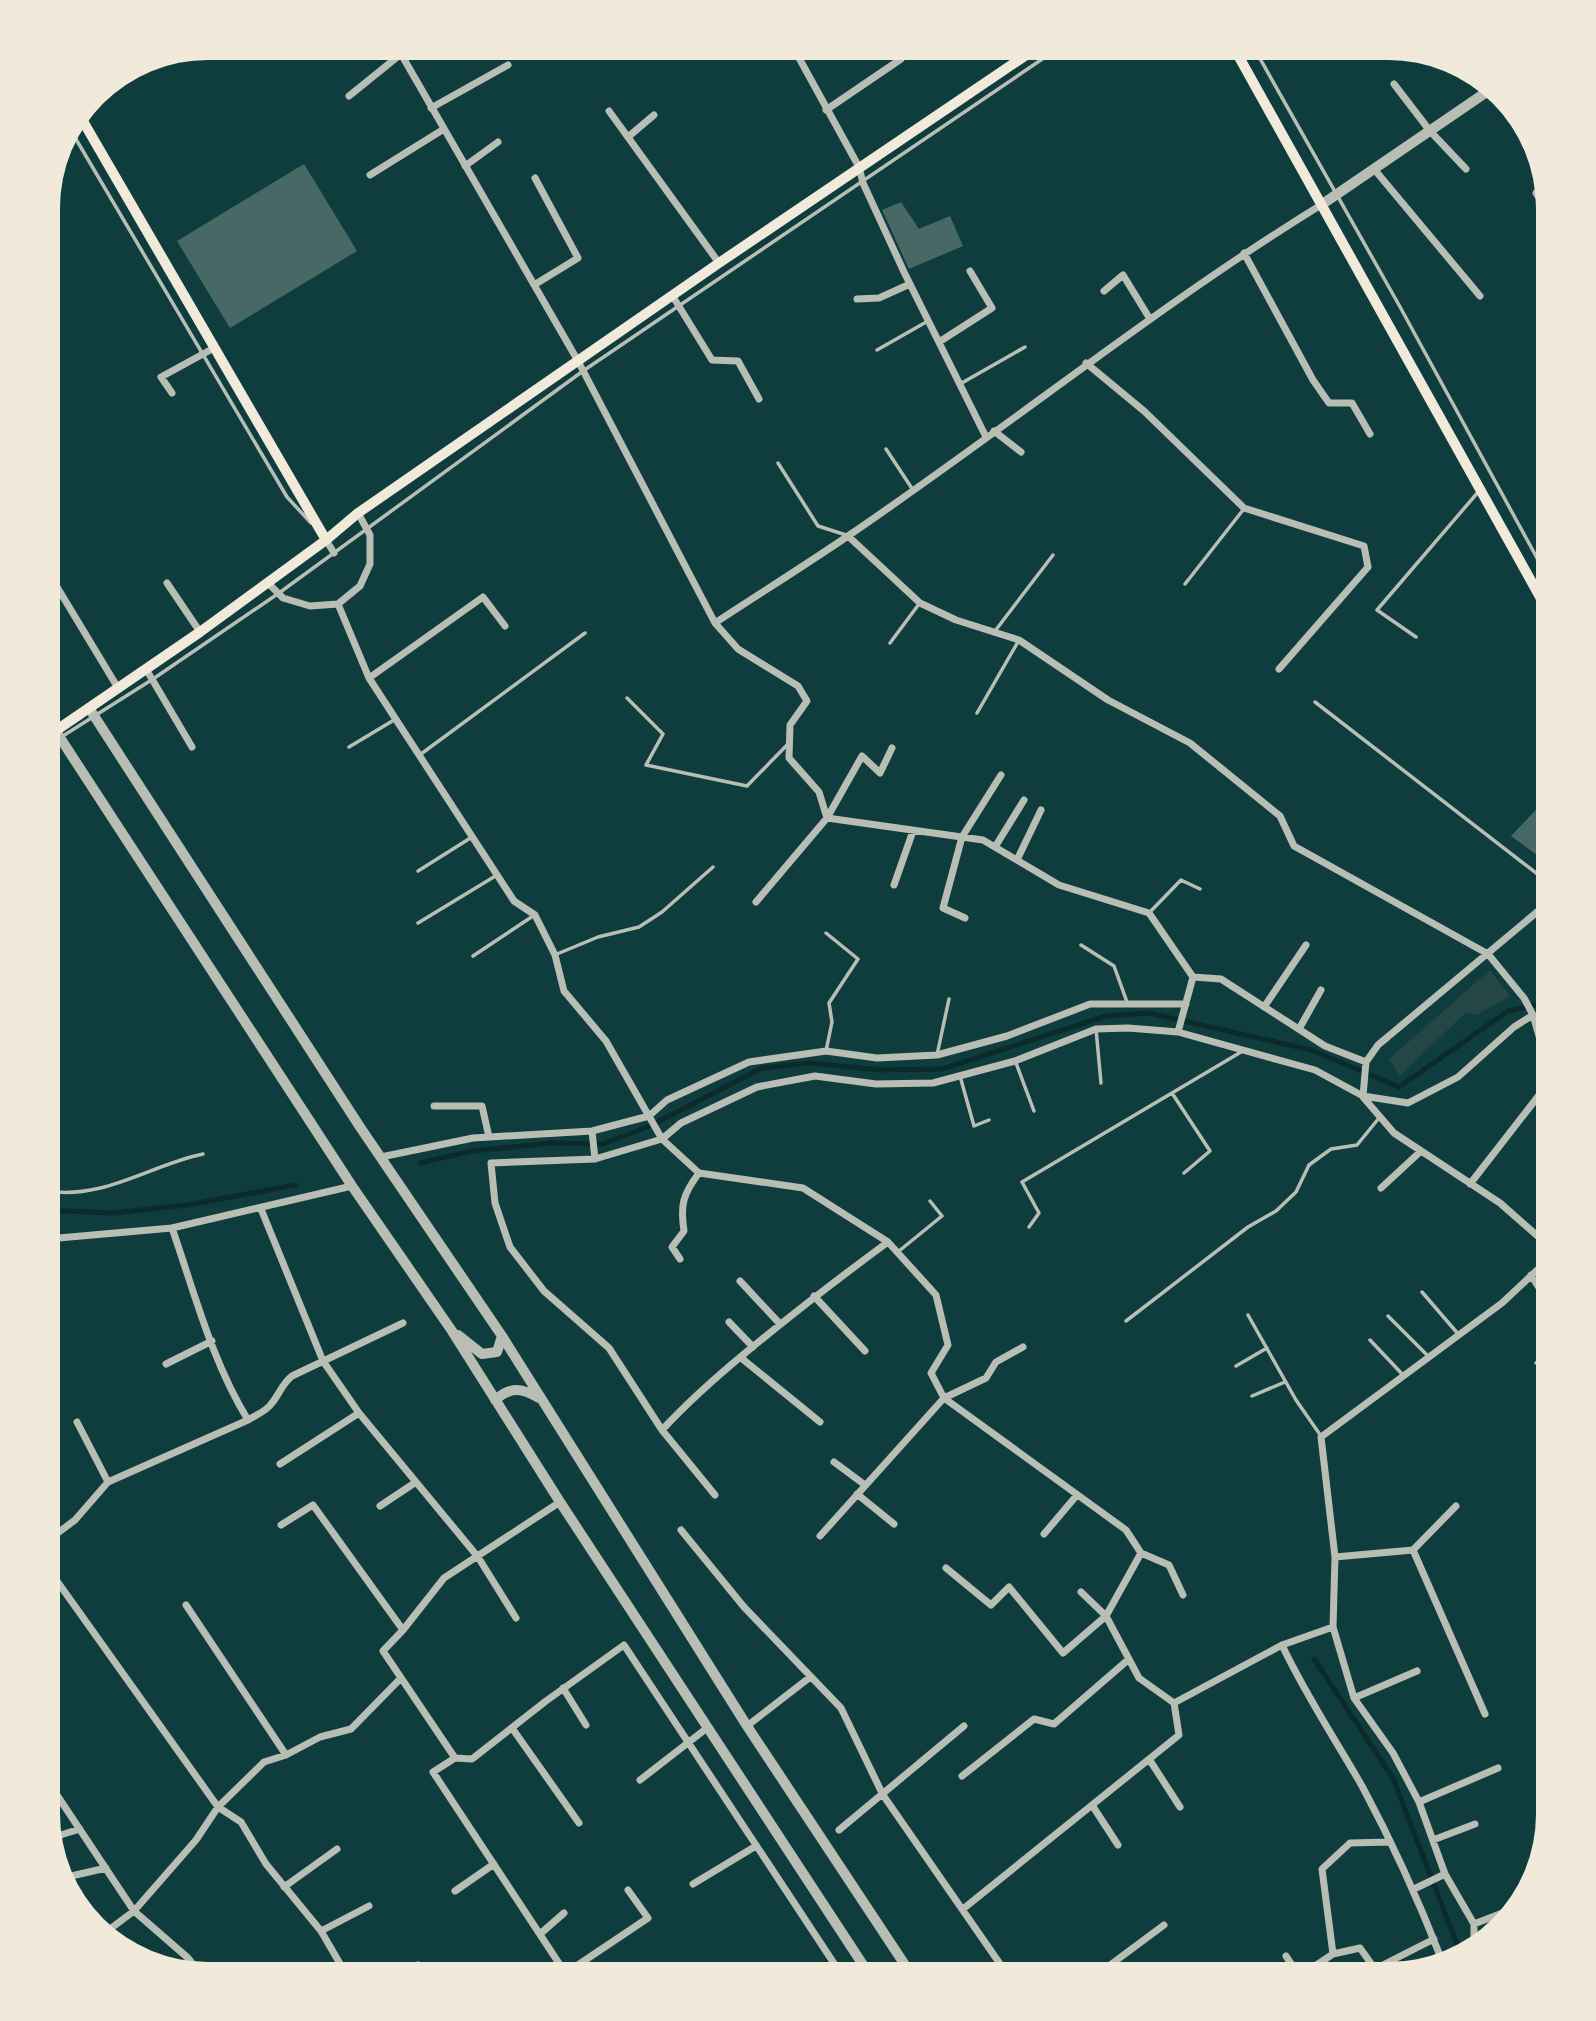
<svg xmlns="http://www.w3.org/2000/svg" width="1596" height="2021" viewBox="0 0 1596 2021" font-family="Jost,sans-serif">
  <rect width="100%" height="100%" fill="#0f3d3e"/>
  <path fill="#244646" d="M1490 970 1510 996 1477 1015 1466 1012 1400 1076 1389 1059Z"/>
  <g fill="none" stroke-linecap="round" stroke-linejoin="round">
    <path stroke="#0a2a2b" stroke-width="5" d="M420 1163 472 1151 552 1143 603 1144 652 1125 762 1068 809 1063 881 1070 942 1069 1106 1016 1149 1013 1311 1050 1399 1087 1508 1011 1549 1002
      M47 1210 112 1213 188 1205 295 1185
      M1314 1659 1393 1778 1460 1952"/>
  </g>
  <path fill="#486865" d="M304 164 357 251 230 328 177 241Z
    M901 202 919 229 950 216 963 246 909 269 882 210Z
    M1549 796V864L1511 836Z"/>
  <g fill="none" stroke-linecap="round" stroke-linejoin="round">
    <path stroke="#b8beb3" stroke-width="3.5" d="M1254 48 1399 305 1549 580
      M70 129 287 497 311 523
      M877 350 928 321
      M960 384 1025 347
      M886 449 913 490
      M778 463 818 526 846 535
      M1185 584 1243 510
      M995 631 1053 555
      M1416 637 1377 610 1479 491
      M890 643 919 604
      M627 698 663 734 646 765 747 786 788 744
      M1315 702 1549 883
      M977 713 1019 640
      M47 746 153 679 279 593 583 371 1060 47
      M349 747 394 720
      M421 754 585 633
      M418 871 472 837
      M1149 913 1181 880 1200 889
      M418 923 497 875
      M1081 945 1114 966 1127 1002
      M557 954 598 937 639 927 662 912 713 867
      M473 956 533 916
      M1096 1029 1101 1083
      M826 1051 832 1022 829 1003 858 959 826 933
      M937 1055 949 999
      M1016 1063 1034 1111
      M960 1076 974 1126 989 1120
      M1172 1093 1210 1151 1184 1173
      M47 1191C104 1200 150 1165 203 1154
      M1029 1227 1039 1213 1022 1182 1241 1052
      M899 1251 942 1216 930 1201
      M1422 1292 1459 1335
      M1248 1315 1296 1400 1321 1436
      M1388 1316 1429 1357
      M1126 1321 1248 1227 1276 1211 1296 1192 1309 1165 1331 1149 1357 1145 1379 1118
      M1370 1340 1404 1376
      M1536 1363 1549 1353
      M1236 1366 1267 1348
      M1252 1396 1285 1382"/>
    <path stroke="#b8beb3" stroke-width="7" d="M397 47 578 361 715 623 738 649 798 686 807 701 790 725 789 758 819 792 827 818 983 840 1059 885 1149 913 1193 977
      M793 47 859 167 863 183 904 272 986 437
      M1394 84 1430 131 1466 169
      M349 96 401 54
      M431 108 508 65
      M826 110 901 59 893 47
      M609 111 719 263
      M628 137 654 115
      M465 166 498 142
      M1374 169 1480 296
      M370 175 444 129
      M1542 186 1536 193 1548 213
      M1244 253 1313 380 1329 403H1352L1370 434
      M534 285 578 258 535 178
      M1104 291 1123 275 1150 319
      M672 295 712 360 738 361 759 399
      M857 299 879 298 910 284
      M939 342 992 308 970 271
      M1086 363 1144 411 1244 508 1364 546 1368 567 1279 669
      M172 393 161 377 214 348
      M994 431 1021 452
      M848 536 920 603 956 620 1019 640 1108 700 1190 743 1280 816 1294 846 1488 954 1524 998 1533 1015 1541 1043 1543 1090 1470 1184
      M326 540 334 553
      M48 572 118 688
      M167 583 200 632
      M268 583 283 598 310 606 338 604 360 586 370 564V535L358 513
      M338 604 369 678 514 901 535 915 555 955 564 991 606 1041 662 1139 699 1173 803 1188 888 1242 936 1295 948 1345 931 1373 944 1398 1126 1530 1141 1553 1106 1616 1139 1678 1174 1703
      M715 623C759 594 804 566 848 536 1007 428 1157 306 1321 205
      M146 669 192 747
      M369 678 483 597 505 626
      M995 847 1024 800
      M1017 860 1041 810
      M894 885 913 831
      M756 902 827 818 862 756 880 773 892 748
      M965 918 943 908 962 837 1001 775
      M1193 977 1221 979 1325 1046 1366 1062
      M1264 1007 1306 945
      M1299 1029 1321 990
      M1178 1032 1193 977
      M1363 1096 1366 1062 1378 1045 1549 902
      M1363 1097 1394 1133 1500 1203 1549 1246
      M434 1106H482L489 1137
      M592 1131 595 1159
      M381 1157 473 1138 592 1131 649 1116 667 1100 749 1062 826 1051 877 1058 937 1055 1007 1036 1090 1004H1186
      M1381 1188 1421 1151
      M261 1209 323 1361 359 1413 478 1557 516 1618
      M172 1228C194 1291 212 1362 248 1420
      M47 1239 172 1228 352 1186
      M680 1259 672 1247 684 1231C680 1205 683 1194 699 1173
      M1531 1275 1549 1303
      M740 1281 780 1324
      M814 1296 865 1351
      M729 1322 753 1347
      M740 1357 820 1422
      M166 1364 212 1341
      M77 1422 108 1482
      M662 1430C688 1402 715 1378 744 1354 791 1315 839 1278 888 1242
      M834 1462 865 1485
      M280 1464 359 1413
      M857 1494 894 1524
      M715 1495 662 1430 609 1348 544 1291 510 1247 495 1203 491 1163 595 1159 662 1139 681 1123 757 1087 815 1076 876 1084 933 1083 1015 1061 1096 1029 1128 1028 1178 1032 1315 1070 1363 1096 1408 1103 1458 1077 1514 1027 1533 1015
      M560 1502 444 1578 403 1630 383 1651 455 1758 472 1759 546 1701 624 1645 841 1974
      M380 1506 416 1482
      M281 1525 313 1505 403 1630
      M681 1530 744 1607 841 1708 883 1795 1007 1974
      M1044 1534 1077 1495
      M820 1536 944 1398 986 1378 996 1362 1023 1347
      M47 1541 75 1520 108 1482 248 1420C256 1415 267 1411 272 1403 280 1393 282 1384 292 1376L403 1323
      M1413 1550 1456 1506
      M1141 1553 1169 1565 1183 1595
      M1335 1557 1413 1550 1485 1714
      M47 1567 218 1807 241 1822 266 1864 321 1931 346 1974
      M946 1568 991 1605 1009 1587 1063 1653 1106 1616 1081 1592
      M186 1605 286 1755
      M1333 1627 1354 1698 1393 1753 1419 1802 1445 1874 1474 1924V1948
      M1282 1645C1305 1694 1335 1739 1362 1786 1392 1842 1418 1899 1441 1958
      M563 1688 586 1725
      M1354 1698 1417 1671
      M1174 1703 1282 1645 1333 1627 1335 1557 1321 1437 1502 1303 1549 1259
      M747 1726 809 1678
      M512 1728 579 1823
      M455 1758 433 1772 566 1974
      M1149 1759 1180 1807
      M962 1776 1034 1719 1054 1724 1129 1659
      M47 1780 134 1911 188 1958 198 1971
      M640 1780 707 1728
      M1419 1802 1498 1768
      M1092 1805 1118 1845
      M839 1830 964 1726
      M54 1837 80 1829
      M1433 1840 1475 1824
      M67 1877 106 1868
      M693 1884 756 1846
      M284 1887 337 1849
      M1414 1889 1445 1874
      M455 1891 494 1864
      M963 1909 1179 1735 1174 1703
      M1474 1924 1510 1910
      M321 1931 369 1906
      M106 1932 134 1911 196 1840 218 1807 264 1762 286 1755 320 1737 351 1729 401 1678
      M540 1934 564 1913
      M1333 1954 1322 1869 1350 1843 1390 1842
      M1286 1956 1298 1974
      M1250 1972 1251 1974
      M566 1973 648 1918 628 1890
      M405 1974 418 1965
      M683 1974 689 1970H705L708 1974
      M1098 1974 1164 1925
      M1303 1974 1333 1954 1360 1948 1375 1969 1434 1939"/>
    <path stroke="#b8beb3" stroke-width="10" d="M1321 205 1491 89
      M89 708 360 1127 502 1336 747 1726 911 1974
      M55 730 352 1186 452 1331 560 1502 869 1974
      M458 1335 482 1354 497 1352 502 1336
      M495 1400C511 1386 522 1388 539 1398"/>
    <path stroke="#f1e9da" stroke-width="10" d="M1234 48 1549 613
      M80 116 326 540
      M48 736 200 632 326 540 358 513 719 263 1038 47"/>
  </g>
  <path d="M0 0H1596V2021H0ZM208 60H1388A148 148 0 0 1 1536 208V1814A148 148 0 0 1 1388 1962H208A148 148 0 0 1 60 1814V208A148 148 0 0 1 208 60Z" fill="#f1e9da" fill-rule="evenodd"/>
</svg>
